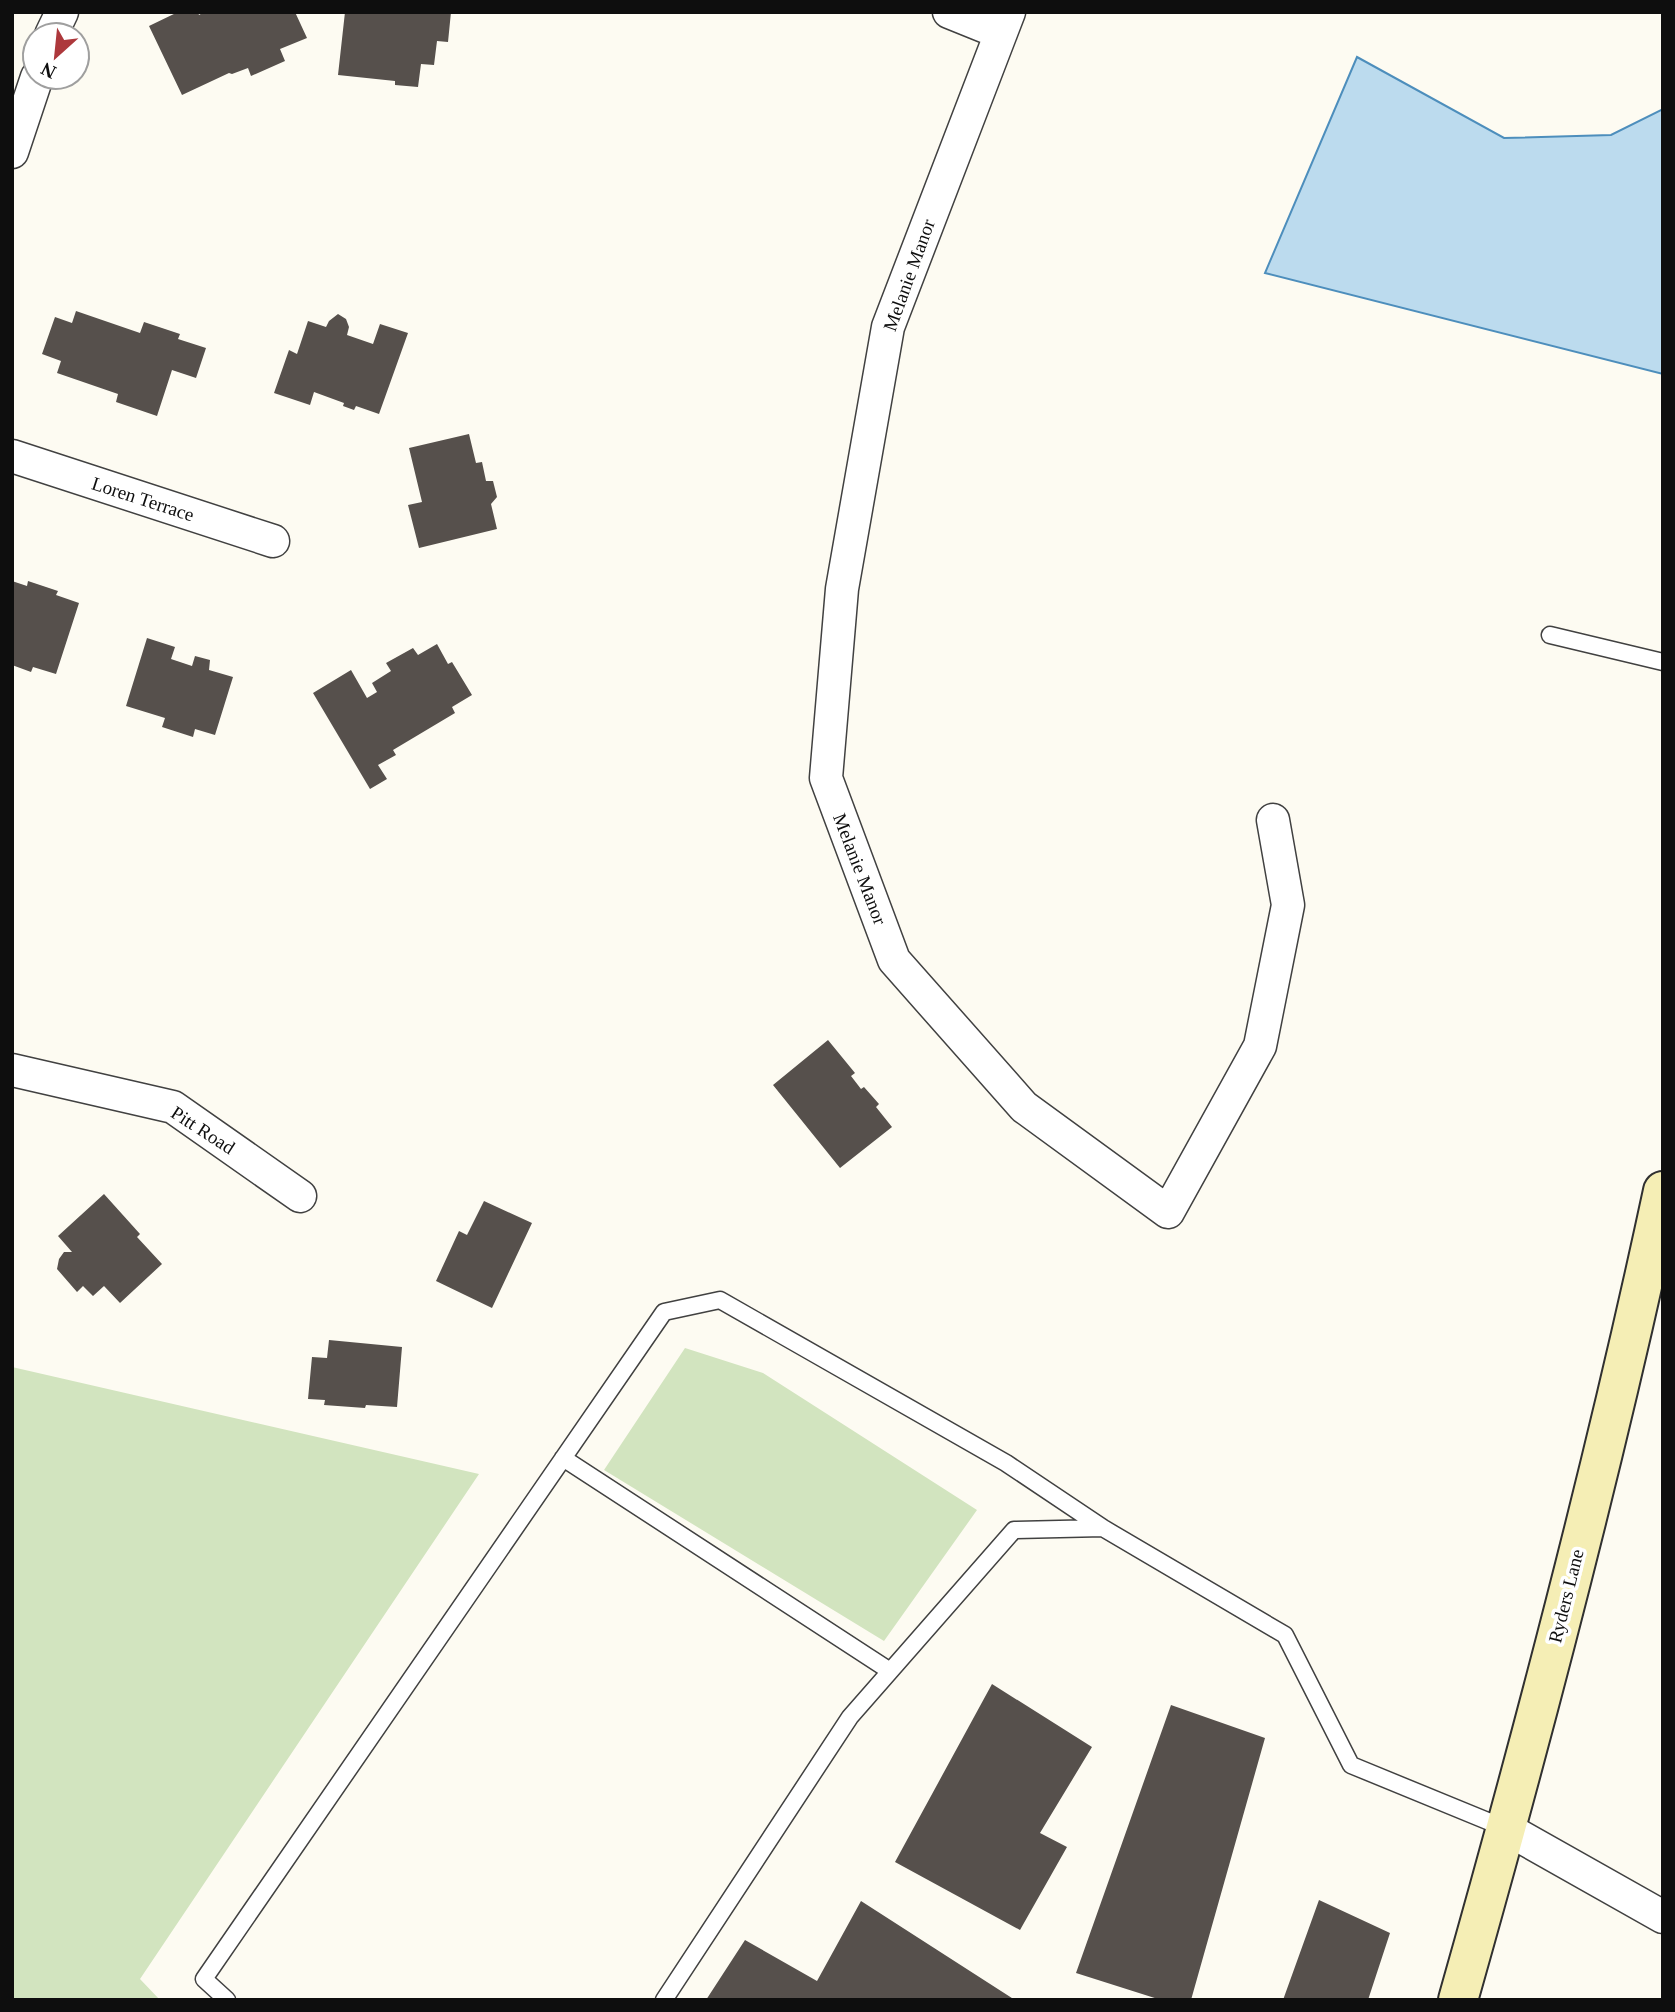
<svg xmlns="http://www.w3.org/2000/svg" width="1675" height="2012" viewBox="0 0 1675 2012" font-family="'Times New Roman',serif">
  <rect width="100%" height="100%" fill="#fdfbf2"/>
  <path fill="#d2e4bf" d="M685 1348 763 1373 977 1510 884 1641 604 1470Z
    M12 1367 479 1474 140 1979 160 2000H12Z"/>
  <path fill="#bcdbee" stroke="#4d8ebc" stroke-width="2" d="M1357 57 1504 138 1611 135 1663 109V374L1265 273Z"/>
  <path fill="#56504c" d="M178 12H198L199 15 204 12H295L307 38 280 49 285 61 251 76 248 68 232 74 229 73 182 95 149 26Z
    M345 12H451L448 42 437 41 434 65 421 64 418 87 395 85V81L338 75Z
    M76 311 140 333 144 322 180 334 178 339 206 348 196 378 172 370 157 416 116 402 118 394 57 373 61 361 42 354 55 317 72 323Z
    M338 314 346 319 349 327 347 335 373 344 380 324 408 333 379 414 356 406 354 410 343 406 344 403 314 392 310 405 274 393 289 350 297 354 308 321 326 327 329 321Z
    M469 434 476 463 482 462 486 481H493L497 497 491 504 497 529 419 548 408 505 422 502 409 448Z
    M12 581 27 586 28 581 58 591 56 595 79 603 56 674 33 667 31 672 12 665Z
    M147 638 175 647 171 659 192 666 195 656 210 660 209 670 233 677 215 735 195 729 193 737 162 727 165 718 126 706Z
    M437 644 448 664 452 662 472 695 452 707 455 713 393 750 396 755 378 765 387 779 370 789 313 693 351 670 367 698 377 692 372 683 391 671 386 663 413 648 418 655Z
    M828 1040 855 1073 851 1076 861 1089 864 1087 879 1104 876 1107 892 1127 840 1168 773 1085Z
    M104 1194 140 1234 137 1237 162 1264 120 1303 104 1286 93 1296 83 1286 77 1292 57 1269 59 1259 64 1252H72L58 1236Z
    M484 1201 532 1223 492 1308 436 1281 459 1231 467 1235Z
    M329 1340 402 1347 397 1407 366 1405 365 1408 324 1405 325 1400 308 1399 312 1357 327 1358Z
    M992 1684 1092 1747 1040 1833 1067 1847 1020 1930 895 1862Z
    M1171 1705 1265 1738 1191 2000H1161L1076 1973Z
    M1319 1900 1390 1933 1368 2000H1283Z
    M861 1901 1015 2000H706L745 1940 817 1981Z"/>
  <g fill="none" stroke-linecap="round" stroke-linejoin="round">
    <defs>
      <path id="service" d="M1550 635 1663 662
        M563 1458 890 1671
        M227 2000 204 1979 664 1312 720 1300 1006 1463 1103 1528 1285 1635 1351 1765 1507 1829
        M664 2000 850 1717 1014 1530 1103 1528"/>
      <path id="minor" d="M949 12 1001 33
        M1009 12 888 327 842 589 826 778 894 960 1024 1107 1168 1212 1260 1046 1288 905 1273 820
        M51 35 62 12
        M12 152 37 77
        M12 456 273 541
        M12 1070 173 1107 300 1196
        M1507 1829 1663 1917"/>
      <path id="secondary" d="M1458 2000C1534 1732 1605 1462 1663 1191"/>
    </defs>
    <use href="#service" stroke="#414141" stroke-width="19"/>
    <use href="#minor" stroke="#414141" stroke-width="35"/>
    <use href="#secondary" stroke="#303030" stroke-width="42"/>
    <use href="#service" stroke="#fff" stroke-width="16"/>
    <use href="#minor" stroke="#fff" stroke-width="32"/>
    <use href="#secondary" stroke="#f5eeb5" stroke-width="38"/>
  </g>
  <g text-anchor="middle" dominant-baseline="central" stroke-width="7" stroke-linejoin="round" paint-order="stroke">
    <g font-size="19" fill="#0e0e0e" stroke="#fff">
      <text transform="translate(909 275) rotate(-70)">Melanie Manor</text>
      <text transform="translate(143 499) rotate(18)">Loren Terrace</text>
      <text transform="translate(860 869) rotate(69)">Melanie Manor</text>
      <text transform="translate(203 1130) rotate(33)">Pitt Road</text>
      <text transform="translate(1566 1596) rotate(-76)">Ryders Lane</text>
    </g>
  </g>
  <rect width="1675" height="2012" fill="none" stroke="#0e0e0e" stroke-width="28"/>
  <g transform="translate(56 56) rotate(207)"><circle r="33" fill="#ffffff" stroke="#9f9f9f" stroke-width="2"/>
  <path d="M0-5L12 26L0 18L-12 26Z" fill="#ad383c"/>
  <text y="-10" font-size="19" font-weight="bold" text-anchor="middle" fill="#0e0e0e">N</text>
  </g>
</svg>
